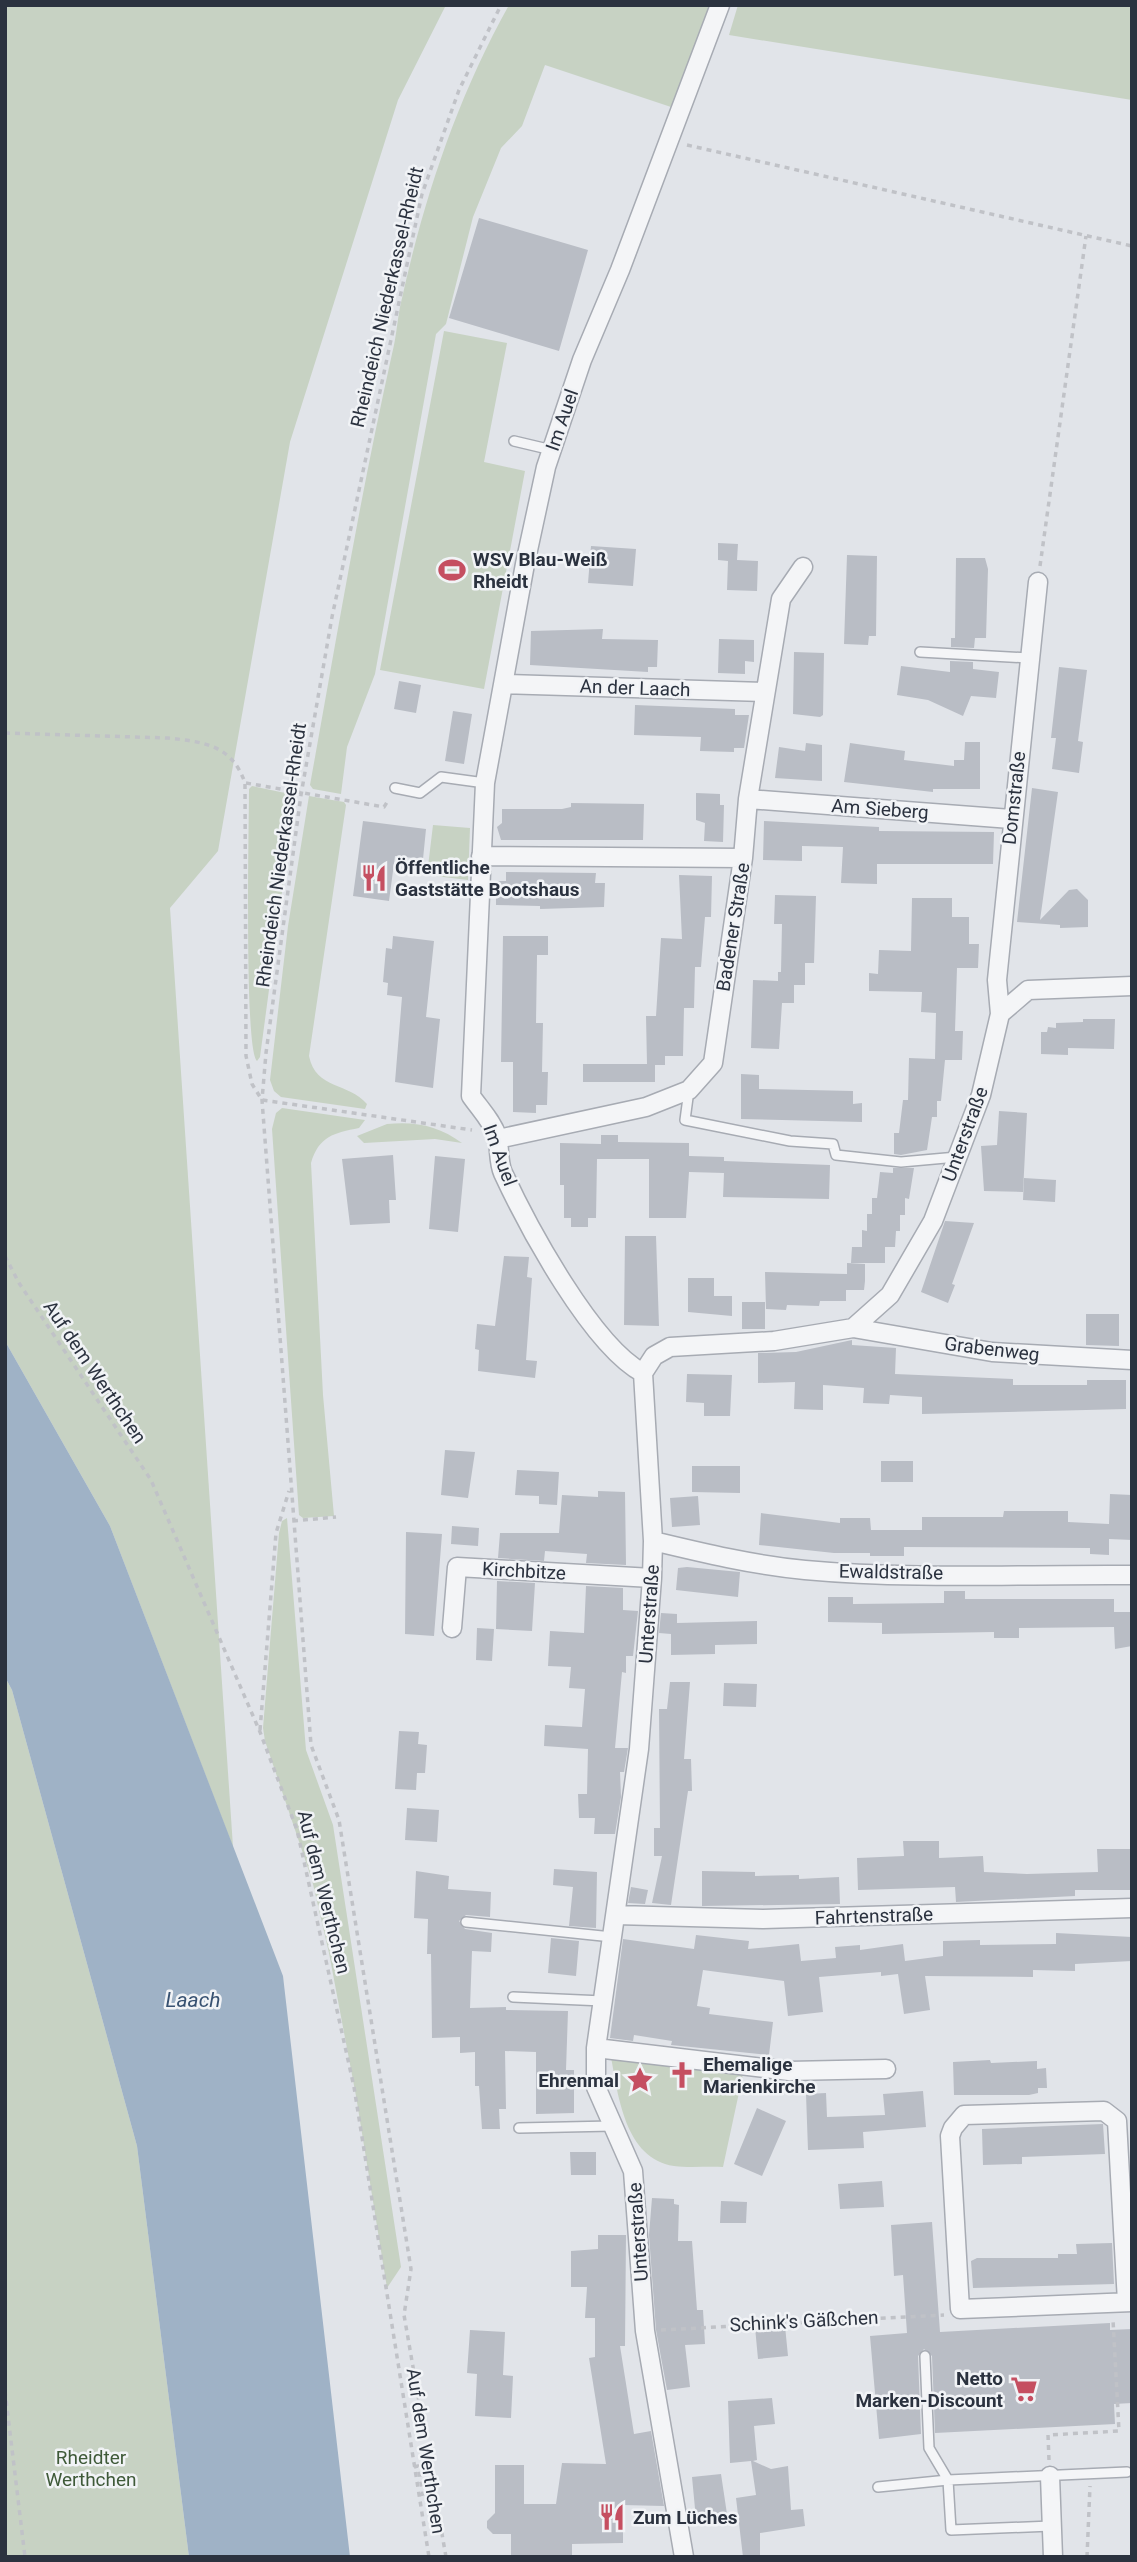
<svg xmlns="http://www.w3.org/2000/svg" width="1137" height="2562" viewBox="0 0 1137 2562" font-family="Roboto,sans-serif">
  <rect width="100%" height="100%" fill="#e1e4e9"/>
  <path fill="#c7d2c3" d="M5 5H446L398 100 290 442 218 851 170 908 233 1847 110 1526 5 1341Z
    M509 5H712L674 108 545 65 522 126 501 148 473 217 446 324 436 334 375 674 347 747 341 794 313 789 310 785C336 641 360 497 392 354 396 339 397 323 400 307 423 201 456 100 509 5Z
    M738 5H1132V100L729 35Z
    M444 331 507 343 484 462 525 471 484 689 380 670Z
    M252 786 295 795 260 1057 257 1061C244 1051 249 823 249 789Z
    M309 796 344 802 346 805 309 1056C316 1090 348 1082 367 1104L365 1109 281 1097 274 1091 270 1080 288 926Z
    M433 825 470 828 468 880 427 875Z
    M282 1108 365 1120 359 1128C334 1133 319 1136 311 1163L323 1395 334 1516 303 1518 299 1515 272 1129 276 1113Z
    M387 1124C416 1121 439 1126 462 1143L435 1139 364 1143 357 1136Z
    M287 1518 306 1750 333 1825 401 2267 387 2288 356 2096 329 1953 312 1880 265 1741 263 1728 279 1533 282 1521Z
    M5 1677 12 1690 137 2146 189 2557H5Z
    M611 2057 743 2074 723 2167C707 2166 690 2168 674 2166 625 2159 618 2095 611 2057Z"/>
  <path fill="#9fb2c6" d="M5 1341 110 1526 283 1976 350 2557H189L137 2146 12 1690 5 1677Z"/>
  <path fill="#b9bdc5" d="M479 218 588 250 559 351 449 318Z
    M718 543 738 544 737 560 758 561 757 591 727 590 728 561 718 560Z
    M591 546 636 549 633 586 588 583Z
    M847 555 877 556 876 636H869L868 645 844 644Z
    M956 558H985L988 569 986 638H975L974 648 951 647V638H955Z
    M603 629 602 639 658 640 657 667H648V672L530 665 531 631Z
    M719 639 754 640V662L745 661V674L718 673Z
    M794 652 824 653 823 715 820 717 793 714Z
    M950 661 973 662V669L999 672 996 698 971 696 963 716 928 700 897 695 901 666 950 672Z
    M1059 667 1087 670 1078 741 1083 742 1079 773 1052 769 1056 738H1051Z
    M399 681 421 685 416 713 394 709Z
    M635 705 735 709V715H749L744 748H734V752L700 751 701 737 634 735Z
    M453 711 472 714 464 764 445 761Z
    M965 742H980V789H933V792L844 782 850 743 905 751 904 760 954 766V760H964Z
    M806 743 822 745V781L775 778 779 747 805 751Z
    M1032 788 1058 792 1040 920 1069 890 1077 889 1088 900V927L1060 928V925L1017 922Z
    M696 793 720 794V805H724L723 842 704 841 705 823 696 820Z
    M571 803 644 804 643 840H501L497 827 502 823V809H562L571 807Z
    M363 821 426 829 423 859 395 856 389 901 353 896Z
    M764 821 879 827V831L994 832 993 864H877V884L841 883 843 847 802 846V861L763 860Z
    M506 872 596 873 595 883H605L604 907 540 909V906L496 905V881H506Z
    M679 875 712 876 711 917H705L701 967H695L694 1008H684L683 1056H665V1065H655V1082H583V1064H647L646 1016H656L661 938 682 939Z
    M775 895 816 896 814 963H805V985H794V1003H782L779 1049 751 1048 753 980 778 981V972H781L782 924H774Z
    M912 898H952V917H969V944H979L978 968H957L955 1031H963L962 1060H945L941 1101H937V1117H932L927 1150 901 1155 894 1154V1133H899L903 1100H908L909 1058 935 1059 936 1013 921 1012 922 992 869 991V973L878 974 879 950 911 951Z
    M393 936 434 941 426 1017 440 1019 433 1088 395 1082 402 997 387 995 388 983 383 982 386 948 392 949Z
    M503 936H548V955H537V957L536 1023H543L542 1072H548L547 1105H536V1113L513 1112V1062H501Z
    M1083 1019H1115L1114 1049 1068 1048V1055L1041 1054V1032H1047L1048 1027 1056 1028V1023L1083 1022Z
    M741 1074 759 1075V1089L853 1091V1104L862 1103V1122L741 1119Z
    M999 1111 1027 1113 1023 1192 984 1191 981 1146 997 1145Z
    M601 1135H618V1142L689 1143V1156L724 1157V1161L830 1165 829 1199 723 1197 724 1173 689 1172 686 1218H649V1159H597L596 1218H588V1227H571V1218H564V1185H560V1143L601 1144Z
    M393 1155 396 1200H389L390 1223 350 1225 342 1159Z
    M435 1156 465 1159 458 1232 429 1229Z
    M893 1168H914L909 1199 905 1198V1215H900V1231H896L895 1247H885V1263H851L852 1247H862V1230L867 1231V1214H872V1198H877L880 1172 893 1173Z
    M1024 1178 1056 1180 1055 1202 1023 1200Z
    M945 1221 974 1223 952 1284 955 1285 948 1303 921 1292Z
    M625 1236H656L659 1326 624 1325Z
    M504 1256 529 1257 527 1277 532 1278 526 1360 537 1361 535 1378 478 1371 479 1350 475 1349 477 1324 495 1326Z
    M847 1263 865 1264V1281L864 1290H846V1301H820L819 1306 787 1305 786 1310 766 1309 765 1272 847 1274Z
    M688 1278H714V1296H732V1316L688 1312Z
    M742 1302H765V1329H742Z
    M1086 1314H1119V1346L1086 1345Z
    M852 1340V1345L896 1348 895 1374 1013 1379V1385H1087V1380H1126V1409L922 1414V1397L890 1395 889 1404 863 1403 864 1388 823 1385V1410L794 1409 795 1382 758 1383V1353L796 1352Z
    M687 1374 732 1375 730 1416H704V1403L686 1402Z
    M445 1450 475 1452 468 1498 441 1495Z
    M881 1461H913V1482H881Z
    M692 1466H740V1493L692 1492Z
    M517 1470 559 1472 557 1505 539 1504V1496L515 1495Z
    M598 1491 625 1492 626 1565 586 1563 587 1554 545 1551 544 1561 498 1558 500 1533H559L562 1495 598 1497Z
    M1110 1494 1132 1495V1540L1109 1539V1555L1090 1554V1548L904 1547V1556H870V1553H834L759 1545 761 1513 840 1523V1518H870L871 1530H922V1517H1003L1004 1511H1068V1522L1109 1524Z
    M698 1496 700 1525 672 1527 670 1498Z
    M452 1526 479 1528 478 1546 451 1544Z
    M406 1532 442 1534 434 1636 405 1634Z
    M687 1567 740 1572 738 1597 676 1590 678 1568Z
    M497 1581 535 1583 532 1631 496 1629Z
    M586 1586 623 1588V1610L638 1611 633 1656H626V1673L622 1672 615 1748H628L624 1772H620L621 1797 615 1834H594L595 1818H579L578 1794H587L588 1749 544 1746 545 1725 582 1727 585 1689 569 1688 571 1667 548 1666 550 1631 584 1633Z
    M944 1591H965V1599H1114V1612H1132V1646L1115 1649 1114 1627 1019 1628V1638H994V1632L882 1634V1623L828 1622V1597H853V1604L944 1603Z
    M661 1613 677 1614V1623L757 1621V1644L715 1645V1654L671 1655V1634L659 1633Z
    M477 1628 494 1629 492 1661 476 1660Z
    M670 1682H690L684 1759H691L692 1791H688L671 1905 652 1903 662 1856H654V1828H660L659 1709H667Z
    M724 1683 757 1684 756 1707 723 1706Z
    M399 1731 419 1732 418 1744 427 1745 425 1773H417L416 1790 395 1789Z
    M407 1808 439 1810 437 1842 405 1840Z
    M903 1841H939V1858L983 1856 984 1872 1027 1874 1098 1872 1097 1849H1132V1890H1075V1896L956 1902 955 1887 858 1890 857 1858 904 1856Z
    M554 1869 597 1872 596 1928 569 1926 573 1887 553 1885Z
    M416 1871 449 1876 448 1889 491 1892 490 1917 466 1915 459 1921 465 1929 492 1933 491 1952 472 1951 470 2008 506 2007V2010L568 2011 566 2070H574V2113L536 2114V2052L505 2051 506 2109H499L500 2129H482L479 2086H475V2052L460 2053V2037L432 2038 431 1954H427L428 1919 414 1918Z
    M702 1871 755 1872V1876L799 1875V1879L839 1877 840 1904 702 1906Z
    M631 1887 648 1890 645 1904 628 1903Z
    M1056 1933 1132 1937V1961L1075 1964V1971L1033 1970V1977L925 1976 930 2010 904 2014 898 1974 881 1976V1972L819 1977 823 2012 788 2016 784 1981 703 1970 697 2006 710 2008 709 2014 773 2022 769 2055 671 2045 672 2041 634 2035 633 2041 610 2038 623 1939 694 1949 696 1935 749 1941 748 1949 799 1944 801 1961 836 1958 835 1947 860 1945V1950L903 1944 905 1961 943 1956V1941L980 1940V1945L1056 1944Z
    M551 1938 579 1941 576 1976 548 1973Z
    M990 2060 991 2063 1037 2061V2069L1046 2068 1047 2088H1038V2093L1029 2095H954L953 2062Z
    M923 2091 926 2127 863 2132 864 2148 808 2150 806 2094 826 2093 827 2117 885 2115 883 2094Z
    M757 2108 786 2121 762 2176 734 2164Z
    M1103 2124 1105 2154 1022 2157V2164L983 2165 982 2129Z
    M570 2152H596V2175H571Z
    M882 2181 884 2207 840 2209 838 2184Z
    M652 2198 674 2199V2204L679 2205 678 2241H692L697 2310H703L705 2344 685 2345 690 2387 667 2390 656 2330 649 2235Z
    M721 2201 747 2202 746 2223H720Z
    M932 2222 940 2332 1110 2323V2330L1132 2329V2403L1114 2404 1115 2424 935 2433 932 2356 924 2349 918 2356 921 2434 879 2439 870 2336 907 2333 903 2275 894 2276 891 2225Z
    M598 2235H626L625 2346H620L634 2434 651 2431 664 2506 623 2505V2543L572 2544V2557H511V2534H493L487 2528V2521L495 2513V2465H524V2504H556L562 2463 606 2464 589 2358 595 2357V2318H585L587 2287H571V2251L598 2249Z
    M1112 2243 1114 2284 973 2288 971 2261 977 2258H1058V2254H1077L1076 2244Z
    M785 2326 788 2356 758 2359 755 2327Z
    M470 2330 505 2332 503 2375 513 2376 511 2418 475 2416 477 2374 467 2373Z
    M772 2398 775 2424 754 2426 757 2460 753 2461 771 2469 788 2466 791 2510 803 2509 805 2526 760 2533V2557H743L736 2498 756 2495 751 2461 730 2463 728 2401Z
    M721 2474 727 2514 696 2519 692 2477Z"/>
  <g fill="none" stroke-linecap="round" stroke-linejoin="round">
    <defs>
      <path id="lane" d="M514 441 552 450
        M920 652 1029 658
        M395 788 420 793 441 777 485 783
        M689 1090 685 1120 790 1141 833 1144 836 1155 901 1162 957 1157
        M466 1922 612 1937
        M513 1997 603 2001
        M519 2128 612 2126
        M878 2487 948 2480 929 2448 925 2356
        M1051 2526 951 2530 948 2480 1127 2472"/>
      <path id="street" d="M504 684 765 692
        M748 799 1011 819
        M481 856 743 858
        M1000 1014 997 980 1038 582
        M498 1139 646 1107 689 1090 713 1063 743 858 748 799 781 599 803 567
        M853 1328 992 1352 1132 1360
        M643 1373C592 1346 528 1227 503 1173 498 1162 500 1148 497 1136 492 1121 480 1109 471 1096L485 783 525 564 546 467 582 360 620 270 720 5
        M653 1541C703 1553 753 1565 805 1570 913 1580 1024 1574 1132 1575
        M452 1628 457 1567 652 1578
        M616 1915 763 1919 1132 1908
        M596 2048 789 2071 886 2069
        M1127 2302 1117 2121 1104 2111 964 2115 953 2128 950 2136 960 2309 1132 2302
        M1050 2476 1053 2557
        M684 2557 645 2331 633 2171 596 2087V2048L639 1749 652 1578 653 1541 643 1373 654 1356 670 1347 774 1341 853 1328 890 1295 933 1221 981 1095 1000 1014 1028 990 1132 986"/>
    </defs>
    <use href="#lane" stroke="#a7abb3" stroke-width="12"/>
    <use href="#street" stroke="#a7abb3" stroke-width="21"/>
    <path stroke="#c0c2c7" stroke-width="3.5" stroke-dasharray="5 5" stroke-linecap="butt" d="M687 145 1132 246
      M1040 566 1086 236
      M5 733 168 738C204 742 232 745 245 783L246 1056 252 1084 262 1100 472 1130
      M246 783 384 807 389 799
      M5 1256 19 1283 151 1480 260 1732 297 1830 354 2087 429 2557
      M293 1521 336 1517
      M260 1730 276 1533 289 1491
      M661 2330 944 2315
      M5 2391 25 2557
      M1049 2460 1048 2435 1119 2431 1113 2320
      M414 2467 418 2466 423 2494 419 2495
      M446 2557 404 2315 411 2269 339 1820 311 1745 262 1100 266 1053 301 795 332 617 422 194 459 90 501 5
      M1087 2557 1090 2486"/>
    <use href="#lane" stroke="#f4f5f7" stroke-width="9"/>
    <use href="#street" stroke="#f4f5f7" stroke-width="18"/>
  </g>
  <defs>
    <symbol id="stadium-bare" viewBox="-9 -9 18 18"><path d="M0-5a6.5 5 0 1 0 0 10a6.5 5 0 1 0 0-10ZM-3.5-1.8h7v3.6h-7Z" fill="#c54f61" stroke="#f1f3f6" stroke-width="2.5" paint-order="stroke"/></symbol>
    <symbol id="restaurant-bare" viewBox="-9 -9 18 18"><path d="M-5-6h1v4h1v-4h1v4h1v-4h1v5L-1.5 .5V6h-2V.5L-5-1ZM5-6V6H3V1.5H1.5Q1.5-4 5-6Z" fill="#c54f61" stroke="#f1f3f6" stroke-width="2.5" paint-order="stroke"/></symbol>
    <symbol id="church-bare" viewBox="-9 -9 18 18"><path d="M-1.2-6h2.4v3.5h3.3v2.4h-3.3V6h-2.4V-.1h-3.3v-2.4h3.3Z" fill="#c54f61" stroke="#f1f3f6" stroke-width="2.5" paint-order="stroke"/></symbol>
    <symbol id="sight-bare" viewBox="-9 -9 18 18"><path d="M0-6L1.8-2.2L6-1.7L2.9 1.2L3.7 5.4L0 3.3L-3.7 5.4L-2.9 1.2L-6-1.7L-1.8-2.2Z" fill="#c54f61" stroke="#f1f3f6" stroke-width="2.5" paint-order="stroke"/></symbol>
    <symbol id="supermarket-bare" viewBox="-9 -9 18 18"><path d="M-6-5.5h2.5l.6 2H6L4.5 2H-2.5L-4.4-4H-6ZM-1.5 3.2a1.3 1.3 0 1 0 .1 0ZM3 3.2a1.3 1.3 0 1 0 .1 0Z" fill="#c54f61" stroke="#f1f3f6" stroke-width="2.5" paint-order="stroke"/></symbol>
  </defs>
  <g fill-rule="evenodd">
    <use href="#stadium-bare" x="433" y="551" width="38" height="38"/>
    <use href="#restaurant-bare" x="355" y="859" width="38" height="38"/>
    <use href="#church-bare" x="663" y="2056" width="38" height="38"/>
    <use href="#sight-bare" x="621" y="2061" width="38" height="38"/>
    <use href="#supermarket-bare" x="1005" y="2370" width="38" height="38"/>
    <use href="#restaurant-bare" x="593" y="2498" width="38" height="38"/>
  </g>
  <g text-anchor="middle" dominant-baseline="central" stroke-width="5" stroke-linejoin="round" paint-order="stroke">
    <g font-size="19" fill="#2b323f" stroke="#f1f3f6">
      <text transform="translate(387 297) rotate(-77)">Rheindeich Niederkassel-Rheidt</text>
      <text transform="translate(562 420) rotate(-71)">Im Auel</text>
      <text transform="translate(635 688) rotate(2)">An der Laach</text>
      <text transform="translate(1014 798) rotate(-84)">Domstraße</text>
      <text transform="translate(880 809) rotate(4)">Am Sieberg</text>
      <text transform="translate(281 855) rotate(-82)">Rheindeich Niederkassel-Rheidt</text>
      <text transform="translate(733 927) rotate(-81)">Badener Straße</text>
      <text transform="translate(965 1134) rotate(-70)">Unterstraße</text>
      <text transform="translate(500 1155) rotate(70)">Im Auel</text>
      <text transform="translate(992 1349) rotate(7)">Grabenweg</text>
      <text transform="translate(95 1372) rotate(56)">Auf dem Werthchen</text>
      <text transform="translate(524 1571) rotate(3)">Kirchbitze</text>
      <text transform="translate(891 1572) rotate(1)">Ewaldstraße</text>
      <text transform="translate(649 1614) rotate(-86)">Unterstraße</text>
      <text transform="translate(324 1892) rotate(76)">Auf dem Werthchen</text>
      <text transform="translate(874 1916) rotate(-2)">Fahrtenstraße</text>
      <text transform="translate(638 2232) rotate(-94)">Unterstraße</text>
      <text transform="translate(804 2321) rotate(-3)">Schink's Gäßchen</text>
      <text transform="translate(426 2451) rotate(81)">Auf dem Werthchen</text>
    </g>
    <g font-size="19" font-weight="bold" fill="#2b323f" stroke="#f1f3f6" text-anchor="start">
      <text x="473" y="559">WSV Blau-Weiß<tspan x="473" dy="22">Rheidt</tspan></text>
      <text x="395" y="867">Öffentliche<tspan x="395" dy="22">Gaststätte Bootshaus</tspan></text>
      <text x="703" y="2064">Ehemalige<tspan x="703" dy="22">Marienkirche</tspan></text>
      <text x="619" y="2080" text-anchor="end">Ehrenmal</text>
      <text x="1003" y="2378" text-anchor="end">Netto<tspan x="1003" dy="22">Marken-Discount</tspan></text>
      <text x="633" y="2517">Zum Lüches</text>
    </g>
    <g font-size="19" fill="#3f5a39" stroke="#f1f3f6">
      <text x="91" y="2457">Rheidter<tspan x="91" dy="22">Werthchen</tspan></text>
    </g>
    <g font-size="21" font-style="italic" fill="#375171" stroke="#f1f3f6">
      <text x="193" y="2000">Laach</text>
    </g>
  </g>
  <rect width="1137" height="2562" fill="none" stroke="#2b323f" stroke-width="14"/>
</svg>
